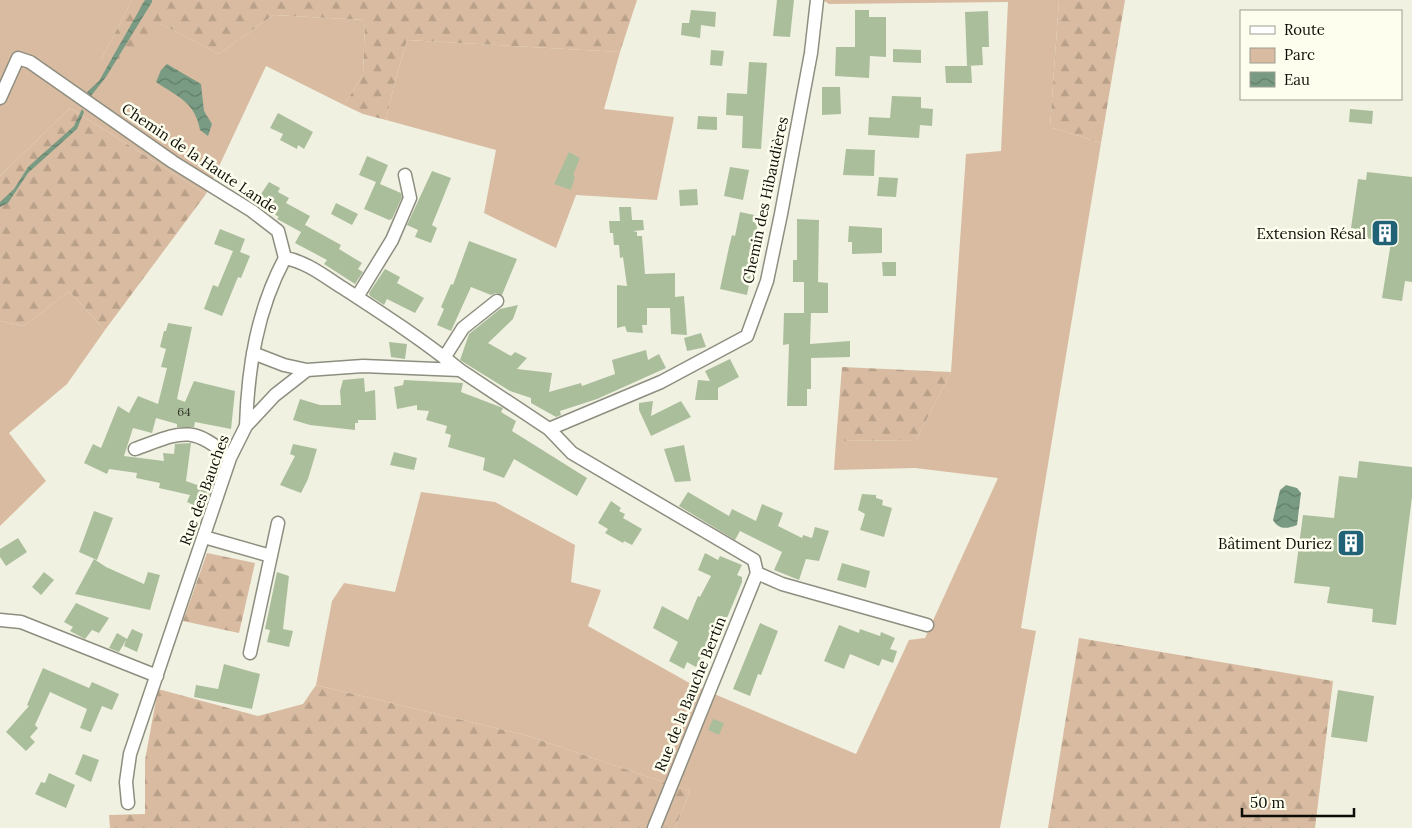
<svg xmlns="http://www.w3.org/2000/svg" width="1412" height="828" viewBox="0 0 1412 828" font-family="Lora,serif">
  <defs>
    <pattern id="forest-firs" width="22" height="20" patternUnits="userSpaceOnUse" patternTransform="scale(1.25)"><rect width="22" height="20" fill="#d9bba1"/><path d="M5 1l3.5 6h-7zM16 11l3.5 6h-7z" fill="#b9a089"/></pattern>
    <pattern id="water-waves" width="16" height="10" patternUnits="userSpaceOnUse" patternTransform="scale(1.25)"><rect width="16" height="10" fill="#799b83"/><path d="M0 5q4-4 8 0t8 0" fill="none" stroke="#627d69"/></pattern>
  </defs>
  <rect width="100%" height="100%" fill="#f0f1e1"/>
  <path fill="#d9bba1" d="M0 0H132L101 60 161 24 219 54 273 15 365 20 363 75 344 105 266 66 206 194 70 108 0 176Z
    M823 0H1059L1050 127 1101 143 1021 628 1036 631 1000 828H675L690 791 525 735 316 685 332 601 344 583 395 592 421 492 495 502 575 545 571 582 601 590 588 626 693 685 856 754 909 640 925 638 998 478 915 468 834 470 836 441 916 440 951 372 966 154 1001 151 1008 2 829 4Z
    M407 40 620 52 604 109 674 117 657 200 576 195 556 248 484 213 496 150 386 120 394 85Z
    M69 291 105 330 67 384 9 433 46 481 0 526V321L24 326Z"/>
  <path fill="url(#forest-firs)" d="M132 0H637L620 52 407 40 394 85 386 120 363 114 344 105 363 75 365 20 273 15 219 54 161 24 124 62 101 60Z
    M1059 0H1125L1101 143 1050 127Z
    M70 108 206 194 105 330 69 291 24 326 0 321V176Z
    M842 367 951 372 916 440 836 441Z
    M207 553 255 563 239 633 183 621Z
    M1079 638 1333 681 1315 828H1048Z
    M316 685 525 735 690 791 675 828H110L109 815 145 814V760L158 689 258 716 303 704Z"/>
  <path fill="url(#water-waves)" d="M145 0H152V2L106 77 91 96 87 92 99 81Z
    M167 64 201 84 204 111 212 124 208 136 200 130C195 102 178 97 156 82L161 70Z
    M82 109 84 112 77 129 28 173 8 203 0 207V202L14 189 28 167 74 126Z
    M1286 485 1297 488 1301 493 1297 525C1287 529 1279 530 1273 520L1280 490Z"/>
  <path fill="#abbe9c" d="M777 0H794L790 37 773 36Z
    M691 10 716 12 715 27 701 25 700 38 681 35 682 23H689Z
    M855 10H869V17H886V57L870 56 869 78 835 76 836 47H855Z
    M988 11 989 47H982L983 65 967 66H971L972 83H946L945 66H967L965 12Z
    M893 49 921 50V63L893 62Z
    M711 50 724 51 722 66 710 65Z
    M749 62 767 63 761 149 742 148 743 116 726 115 727 93 747 94Z
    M822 87H840L841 114 822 115Z
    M892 96 921 97V108L933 109 932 126 920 125 919 138 868 135 869 117 890 118Z
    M1350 109 1373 111 1372 124 1349 122Z
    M278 113 313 132 304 149 298 145 297 149 280 140 283 134 270 128Z
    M698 116 717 117V130L697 129Z
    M846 149 875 150 874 176 843 175Z
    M569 152 580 158 573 175 575 176 571 190 554 184Z
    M367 156 388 165 380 184 401 193 402 197 392 219 389 220 364 209 376 182 359 175Z
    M730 167 749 170 743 200 724 196Z
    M432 171 451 178 432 225 437 228 431 243 415 237 418 230 407 225Z
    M1367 172 1412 177V282L1405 281 1402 301 1382 298 1391 242 1358 237 1359 230 1351 228 1358 179 1366 180Z
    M879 177 898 178 896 197 877 196Z
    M269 182 280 188 278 192 289 198 286 203 310 216 301 232 277 219 279 217 255 203Z
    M697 189 698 205 680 206 679 190Z
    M336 203 358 214 352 225 331 214Z
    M619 207H631L632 220H643L644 230 633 231 637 232V236H642L645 274 675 273V297L684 296 687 335 671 334 670 308H647V325H642L643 333 627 332 625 326 617 328V285L627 286 623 257 620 258 619 245H614L613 233H610L609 221H620Z
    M740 212 759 216 755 238 758 239 747 295 720 289 729 247 732 235 735 236Z
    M797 219 819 220 818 282 828 283V313H811L810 344 850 341V357L811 358V389H807V406H787L789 344 783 345 784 313H804V282H793V260H797Z
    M305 225 341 245 339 249 362 263 358 269 363 272 355 284 324 264 327 260 295 243Z
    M849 226 882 228V253L852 254V242H848Z
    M220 229 245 239 240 252 250 256 241 278 238 277 222 316 204 309 213 285 218 287 233 251 214 244Z
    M469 241 517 259 502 295 496 293 491 295 471 287 451 331 437 325 444 309 441 307 451 284 453 285Z
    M882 262H896V276H883Z
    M385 269 400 277 397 283 424 298 415 313 387 299 384 305 370 296 369 293Z
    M518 305 513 319 488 343 511 356 515 352 527 358 517 369 552 373 549 392 581 383 582 386 615 374 612 360 646 350 648 360 659 354 666 368 597 399 560 411 561 415 556 417 531 403V398L510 391 460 360 469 334 500 309Z
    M168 323 192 327 177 399 185 402 194 381 235 391 231 429 195 422 194 427H177V424L156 418 152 433 133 428 124 456 164 461 163 453 174 454 175 444 191 443 186 481 211 490 208 498H204L200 508 187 502 190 495 159 488 160 483 136 478 137 473 109 469 107 474 84 463 93 444 101 448 118 406 129 413 138 396 158 404 167 368 161 367 166 349 160 347 164 331H166Z
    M701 333 706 347 687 351 684 338Z
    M389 342 407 344 405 359 391 357Z
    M730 359 739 377 718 388V400H695L698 380 710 381 705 371Z
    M364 378 365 392 375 390 376 420H358V423H355V430L310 425 293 420 300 399 320 405H341L340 391 343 380Z
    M404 380 463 383 461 392 503 408 501 412 516 421 512 431 587 478 577 496 514 459 504 478 483 470 485 458 448 447 451 435 445 433 447 426 426 420 429 411 417 410V405L397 409 394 387 403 385Z
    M653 401 651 416 681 401 691 417 651 436 639 410V403Z
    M293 444 317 449 308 479 301 493 280 485 295 456 290 454Z
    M684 445 691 481 675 482 664 449Z
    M394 452 417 458 414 470 390 465Z
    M1359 461 1412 467V497L1396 625 1372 622 1373 609 1327 603 1330 587 1294 583 1303 515 1334 518 1339 476 1357 478Z
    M688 492 729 516 732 509 756 521 762 504 783 513 778 526 802 538 803 535 812 538 815 527 829 531 819 561 806 559 799 580 774 570 782 552 740 531 735 540 679 506Z
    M862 494 876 495V498L883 500 882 505 892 508 884 537 860 530 865 514 858 510Z
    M611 501 621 508 619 511 625 514 623 518 642 529 632 545 624 541 623 543 605 533 608 529 598 523Z
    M94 511 113 518 97 560 79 552Z
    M18 538 27 552 6 566 0 557V549Z
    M705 553 718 560 720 556 742 565 737 575 742 577V582L722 630 718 628 707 652 703 658 701 657 696 667 687 662 684 669 669 661 678 642 653 628 662 606 688 620 698 596 700 597 711 576 698 570Z
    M94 559 106 567 144 584 148 572 160 575 150 610 75 594Z
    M842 563 870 571 866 588 837 580Z
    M44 572 54 580 41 595 32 587Z
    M277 572 289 576 283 629 293 631 289 647 267 642 270 630 265 629Z
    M76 603 109 618 99 633 92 630 85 639 70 631 73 627 64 622Z
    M760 623 778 631 761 675 758 674 750 696 733 689Z
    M839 625 859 633 860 629 880 636 881 632 895 638 890 649 897 651 893 663 882 659 879 666 850 654 844 669 824 661Z
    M132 629 143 634 137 652 124 646 126 640 119 652 109 648 117 633 127 639Z
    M224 664 260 674 252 709 194 697 196 685 218 689Z
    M43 668 89 688 92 682 119 694 112 710 102 706 91 732 80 728 87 709 50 692 35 725 38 728 30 737 35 742 26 751 6 732 29 706 27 705Z
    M1338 690 1374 696 1367 742 1331 737Z
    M713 719 724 723 719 735 708 730Z
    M83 754 99 760 91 782 75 774Z
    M49 773 75 785 66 808 35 794 41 782 45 783Z"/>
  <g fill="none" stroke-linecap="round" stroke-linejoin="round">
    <defs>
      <path id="street" d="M0 98 18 58 30 62 173 162 252 211 278 231 285 258
        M285 258C307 262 324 276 343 288 383 314 423 340 460 370
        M357 297 392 240 410 198 405 175
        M253 353 284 365 307 370
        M444 358 463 328 497 301
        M246 426C248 367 257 310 285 258
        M549 429 661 382 747 336 767 281 781 214 811 53 817 0
        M135 449C180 433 191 423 230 458
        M204 537 271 556
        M757 573 782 584 927 625
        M0 620 21 622 157 676
        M250 653 278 523
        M128 803 126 782 130 754 230 458 246 426 275 395 307 370 363 366 460 370 549 429 572 453 754 560 757 573 654 828"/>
    </defs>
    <use href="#street" stroke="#8e8e80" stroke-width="15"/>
    <use href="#street" stroke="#fff" stroke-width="12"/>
  </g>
  <defs>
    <symbol id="building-square" viewBox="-11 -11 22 22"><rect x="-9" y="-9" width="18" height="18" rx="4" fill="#216276" stroke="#fefeee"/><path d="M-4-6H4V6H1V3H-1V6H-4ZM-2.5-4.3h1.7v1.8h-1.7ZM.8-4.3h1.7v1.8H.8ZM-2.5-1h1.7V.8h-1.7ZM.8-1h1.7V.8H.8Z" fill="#fff"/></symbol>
  </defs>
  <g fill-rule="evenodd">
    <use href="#building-square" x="1369" y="217" width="32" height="32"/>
    <use href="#building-square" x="1335" y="527" width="32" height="32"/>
  </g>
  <g text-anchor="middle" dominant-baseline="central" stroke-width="5" stroke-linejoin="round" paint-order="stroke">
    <g font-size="12" fill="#34392d">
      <text x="184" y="411">64</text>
    </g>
    <g font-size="15" fill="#0d0d08" stroke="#fefeee">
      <text transform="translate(200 158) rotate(34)">Chemin de la Haute Lande</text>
      <text transform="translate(765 200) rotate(-78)">Chemin des Hibaudières</text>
      <text transform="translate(204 490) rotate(-70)">Rue des Bauches</text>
      <text transform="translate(690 694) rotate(-68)">Rue de la Bauche Bertin</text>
    </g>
    <g font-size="15" fill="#0d0d08" stroke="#fefeee" text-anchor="end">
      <text x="1366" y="233">Extension Résal</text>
      <text x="1332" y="543">Bâtiment Duriez</text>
    </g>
  </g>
  <rect x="1240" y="10" width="162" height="90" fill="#fefeee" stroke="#9e9e92"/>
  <rect x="1250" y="26" width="25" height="8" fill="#ffffff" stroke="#9e9e92"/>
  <text x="1284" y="35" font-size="15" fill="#0d0d08">Route</text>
  <rect x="1250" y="48" width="25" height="15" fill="#d9bba1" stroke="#9e9e92"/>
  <text x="1284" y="60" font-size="15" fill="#0d0d08">Parc</text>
  <rect x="1250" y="72" width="25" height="15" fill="url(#water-waves)" stroke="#9e9e92"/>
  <text x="1284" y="85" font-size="15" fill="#0d0d08">Eau</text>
  <path d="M1242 808v8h112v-8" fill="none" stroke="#0d0d08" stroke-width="2.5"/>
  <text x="1250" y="808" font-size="15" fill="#0d0d08" stroke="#fefeee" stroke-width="4" paint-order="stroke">50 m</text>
</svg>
